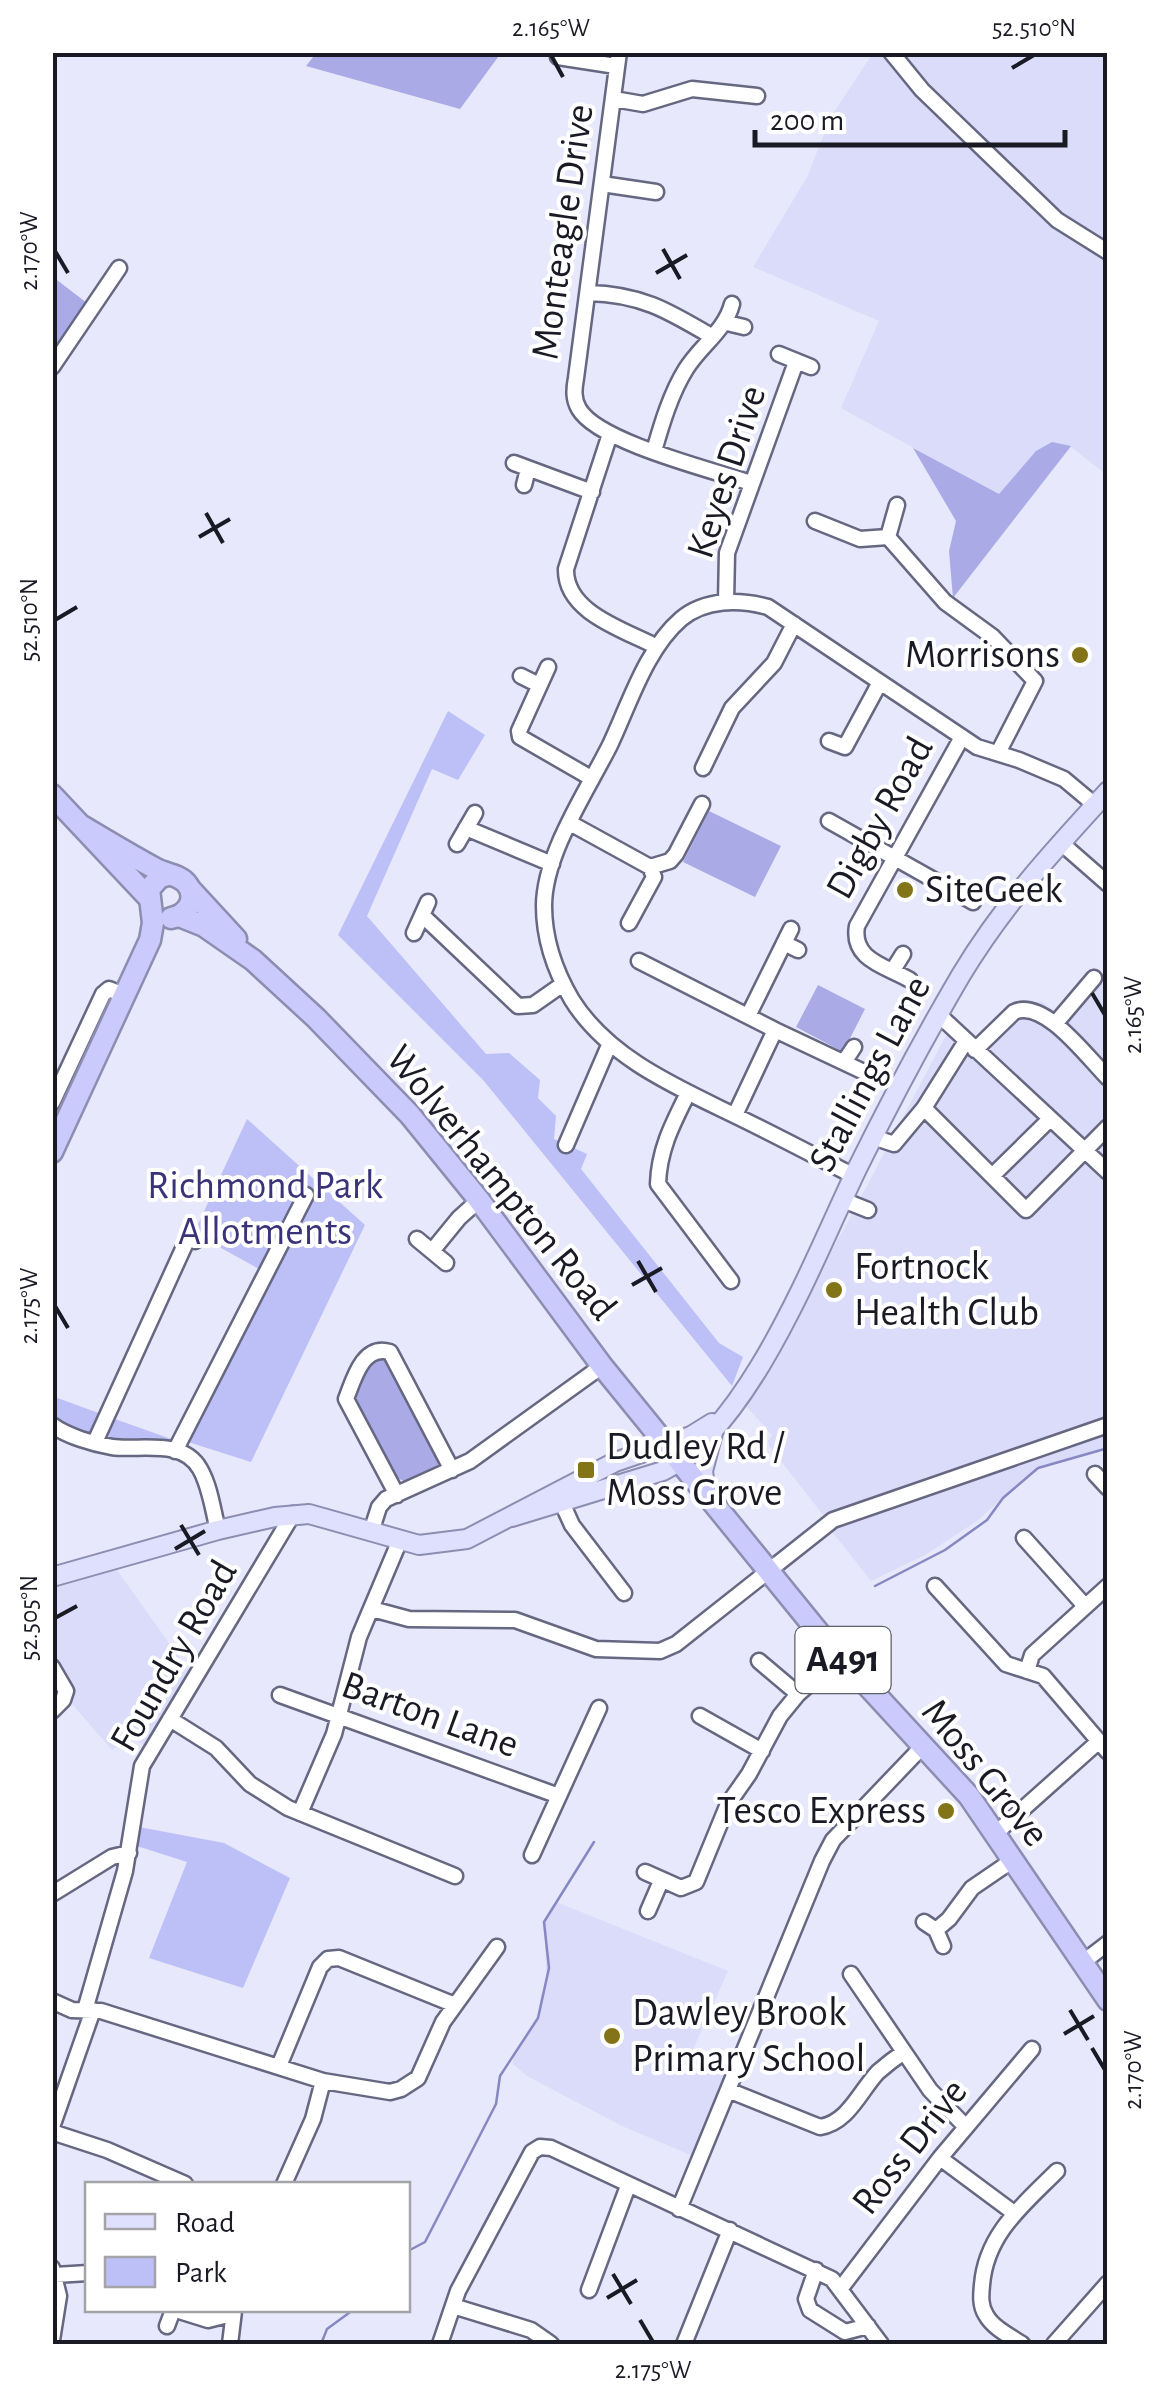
<svg xmlns="http://www.w3.org/2000/svg" width="1160" height="2397" viewBox="0 0 1160 2397" font-family="'Alegreya Sans',sans-serif">
  <rect width="100%" height="100%" fill="#e7e8fb"/>
  <path fill="#dadcfa" d="M873 53H1107V475L1071 447 1023 508 841 408 879 321 753 267 807 177 832 115Z
    M1094 968 1108 981 1107 1418 921 1479 824 1516 769 1446 768 1441 772 1435 745 1405 851 1216 953 1022 976 1041 1016 1007 1041 1001 1057 1013Z
    M1107 1433V1447L1037 1467 977 1521 925 1555 871 1581 830 1529Z
    M117 1570 192 1675 145 1746 132 1737 112 1750 72 1704 66 1702 53 1663V1588Z
    M556 1902 728 1971 691 2054 728 2071 693 2156 622 2126 527 2076 513 2064V2054L538 2018 541 1994 547 1985 544 1922Z"/>
  <path fill="#bdbff7" d="M448 711 485 735 458 780 432 769 367 916 486 1054 509 1053 540 1080 538 1098 556 1116 554 1139 587 1154 581 1169 719 1343 743 1357 732 1386 484 1081 338 935Z
    M247 1119 365 1225 251 1462 185 1441 261 1270 194 1233Z
    M52 1396 104 1415 92 1433H80L53 1417Z
    M112 1418 177 1441 175 1447 158 1440 116 1443 106 1434Z
    M139 1827 224 1843 290 1878 243 1988 149 1958 187 1862 137 1846Z"/>
  <path fill="#aaabe6" d="M317 52H501V53L460 109 306 66Z
    M53 277 87 303 53 353Z
    M1052 442 1071 446 953 598 949 551 956 521 913 448 999 494 1036 451Z
    M709 811 781 846 755 897 683 862Z
    M818 985 865 1009 843 1052 796 1027Z
    M383 1352 441 1458 436 1470 410 1484 391 1475 351 1400 365 1364Z"/>
  <g fill="none" stroke-linecap="round" stroke-linejoin="round">
    <path stroke="#8788c1" stroke-width="2.5" d="M875 1586 945 1550 987 1520 1003 1498 1038 1468 1108 1448
      M408 2251 425 2242 496 2104 500 2076 538 2018 549 1968 544 1922 594 1842
      M321 2344 327 2329 353 2310"/>
    <defs>
      <path id="minor" d="M619 52 576 378C574 389 573 399 579 409 598 442 712 470 751 483
        M891 52 922 90 1057 220 1108 252
        M558 57 616 66
        M614 99 643 104 692 89 757 96
        M602 184 656 192
        M588 293C640 294 667 310 711 336
        M727 323 744 327
        M779 354 811 367
        M52 367 119 268
        M610 434 566 569C565 613 625 630 657 647
        M654 451C662 423 671 393 686 369 701 345 725 331 732 304
        M514 463 592 492
        M524 485 528 469
        M815 521 860 539 888 537 897 505
        M888 537 945 602 993 637 1035 681 998 753
        M726 602 727 553 796 362
        M548 667 519 731 520 737 591 778
        M521 676 539 685
        M829 741 845 747 879 684
        M703 768 732 708 774 663 794 624
        M829 821 973 902
        M570 823 650 867
        M466 828 552 864
        M1060 842 1108 884
        M457 844 475 813
        M422 915 518 1006 533 1005 563 984
        M629 923 654 877 650 867 670 861 676 854 702 804
        M414 933 428 902
        M784 943 798 950
        M639 961 775 1030
        M893 970 903 954
        M910 980C886 966 851 960 857 926L962 737
        M749 1014 791 929
        M939 1015 1108 1172
        M1055 1024 1094 978
        M966 1041 924 1108 1026 1210 1108 1127
        M975 1050 1014 1012C1044 998 1087 1057 1108 1078
        M844 1062 854 1047
        M687 1095C672 1125 659 1150 658 1184L731 1281
        M52 1103 103 994 109 989 126 996
        M735 1115 775 1030 864 1072
        M873 1137 894 1144 924 1108
        M566 1145 610 1043
        M854 1176C815 1156 777 1136 738 1117 679 1088 609 1059 572 1000 555 971 544 940 544 906 544 854 587 791 610 745 629 705 646 649 681 619 705 599 739 599 768 607L977 747 1019 760 1064 779 1095 805
        M992 1176 1050 1119
        M843 1200 868 1210
        M417 1239 446 1263
        M432 1251 459 1218 479 1200
        M52 1425C67 1436 93 1444 112 1447 139 1451 183 1438 200 1469 210 1486 213 1511 218 1530
        M95 1442 188 1238 195 1241
        M175 1451 306 1195
        M1095 1474 1108 1488
        M397 1495 346 1399C354 1378 363 1344 390 1352L452 1470
        M562 1503 572 1525 624 1593
        M371 1532 379 1507 386 1499 470 1461 602 1366
        M1024 1538 1085 1606
        M935 1586 1006 1664 1043 1676 1108 1752
        M372 1609 409 1619 515 1620 596 1649 660 1651 676 1644 833 1520 1108 1425
        M759 1661 798 1694
        M52 1667 66 1691 63 1700 52 1711
        M1027 1671 1032 1655 1108 1586
        M280 1695 559 1796
        M700 1716 762 1751
        M170 1719 216 1748 250 1784 288 1808 455 1876
        M300 1813 334 1734 359 1637 400 1540
        M996 1833 1098 1742
        M532 1855 599 1708
        M645 1872 681 1888 696 1882 728 1804 749 1774 780 1716 798 1694 840 1657
        M52 1894 112 1857 129 1853
        M648 1911 661 1881
        M924 1922 936 1930 943 1946
        M936 1930 949 1919 972 1888 1013 1860
        M1082 1963 1108 1943
        M851 1974 930 2090 965 2126
        M52 2001 72 2010 101 2011 323 2081 390 2092 401 2089 418 2078 443 2022 497 1947
        M85 2010 125 1871 142 1766 293 1514
        M279 2066 320 1967 328 1959 339 1958 455 2005
        M728 2090 820 2127C848 2123 860 2091 878 2072 886 2065 895 2058 904 2052
        M52 2127 93 2010
        M52 2132 107 2150 185 2184
        M940 2158 1014 2213
        M284 2184 313 2119 323 2081
        M679 2209 822 1861 833 1840 922 1747
        M52 2268 59 2296 52 2340
        M816 2270 806 2299 810 2310 845 2332 868 2326
        M55 2275 88 2273
        M841 2288 940 2158 1032 2049
        M589 2290 628 2186
        M453 2306 531 2330 551 2344
        M176 2310 208 2320 232 2314
        M167 2326 173 2310
        M230 2344 234 2311
        M440 2344 458 2291 532 2152 540 2147 551 2148 832 2279 881 2344
        M684 2344 730 2230
        M1022 2344C1010 2336 993 2328 986 2315 980 2306 981 2295 982 2285 986 2234 1023 2205 1057 2171
        M1054 2344 1108 2283"/>
      <path id="major" d="M706 1493 703 1471 713 1433
        M512 1517 663 1471C750 1428 815 1256 857 1169 889 1104 924 1038 961 975 1003 905 1053 851 1108 791
        M52 1577 218 1530 275 1517 309 1514 419 1545 467 1539 615 1462 691 1436 712 1423"/>
      <path id="highway" d="M52 795 148 897
        M82 826C107 841 132 856 158 870 167 874 179 875 186 883 199 898 187 915 171 918
        M190 889 236 939
        M179 916 204 926 253 960 316 1018 410 1115 479 1200 602 1366 819 1633 969 1796 1108 2000
        M52 1152 150 940 153 923 149 889 160 877 168 875"/>
    </defs>
    <use href="#minor" stroke="#666781" stroke-width="19"/>
    <use href="#major" stroke="#8c8db1" stroke-width="22"/>
    <use href="#highway" stroke="#8c8db1" stroke-width="25"/>
    <use href="#minor" stroke="#fff" stroke-width="14"/>
    <use href="#major" stroke="#dfe0fd" stroke-width="18"/>
    <use href="#highway" stroke="#cacbfc" stroke-width="20"/>
  </g>
  <path fill="none" stroke="#1a1a25" stroke-width="4" d="M551 55 563 77M1012 68 1034 55M663 249 680 279M55 251 68 273M656 273 687 255M206 513 223 543M199 537 230 519M55 620 77 607M1092 993 1105 1015M638 1261 656 1292M632 1285 662 1268M55 1306 68 1328M181 1525 199 1555M175 1549 205 1531M55 1618 77 1606M1070 2010 1088 2040M1064 2034 1094 2016M1092 2048 1105 2070M613 2274 631 2304M607 2298 637 2280M640 2320 653 2342"/>
  <g fill="#827417" stroke="#fff" stroke-width="4">
    <circle cx="1080" cy="655" r="10"/>
    <circle cx="905" cy="890" r="10"/>
    <circle cx="834" cy="1290" r="10"/>
    <rect x="576" y="1460" width="20" height="20" rx="5"/>
    <circle cx="946" cy="1811" r="10"/>
    <circle cx="612" cy="2036" r="10"/>
  </g>
  <g text-anchor="middle" dominant-baseline="central" stroke-width="8" stroke-linejoin="round" paint-order="stroke">
    <rect fill="#fff" stroke="#5f5f66" stroke-width="2.5" x="795.5" y="1627" width="95" height="66" rx="8"/>
    <g font-size="38" font-weight="bold" fill="#1a1a25">
      <text x="843" y="1660">A491</text>
    </g>
    <g font-size="40" fill="#1a1a25" stroke="#fff">
      <text transform="translate(563 232) rotate(-82)">Monteagle Drive</text>
      <text transform="translate(727 472) rotate(-72)">Keyes Drive</text>
      <text transform="translate(880 818) rotate(-61)">Digby Road</text>
      <text transform="translate(870 1074) rotate(-62)">Stallings Lane</text>
      <text transform="translate(501 1183) rotate(51)">Wolverhampton Road</text>
      <text transform="translate(174 1656) rotate(-60)">Foundry Road</text>
      <text transform="translate(430 1715) rotate(20)">Barton Lane</text>
      <text transform="translate(985 1773) rotate(51)">Moss Grove</text>
      <text transform="translate(910 2147) rotate(-52)">Ross Drive</text>
    </g>
    <g font-size="40" fill="#1a1a25" stroke="#fff" text-anchor="start">
      <text x="1060" y="655" text-anchor="end">Morrisons</text>
      <text x="925" y="890">SiteGeek</text>
      <text x="854" y="1267">Fortnock<tspan x="854" dy="46">Health Club</tspan></text>
      <text x="606" y="1447">Dudley Rd /<tspan x="606" dy="46">Moss Grove</tspan></text>
      <text x="926" y="1811" text-anchor="end">Tesco Express</text>
      <text x="632" y="2013">Dawley Brook<tspan x="632" dy="46">Primary School</tspan></text>
    </g>
    <g font-size="40" fill="#3a3379" stroke="#fff">
      <text x="265" y="1186">Richmond Park<tspan x="265" dy="46">Allotments</tspan></text>
    </g>
  </g>
  <rect width="1160" height="2397" fill="none" stroke="#ffffff" stroke-width="110"/>
  <rect x="85" y="2182" width="325" height="130" fill="#ffffff" stroke="#a3a3a8" stroke-width="2.5"/>
  <rect x="105" y="2214" width="50" height="15" fill="#dfe0fd" stroke="#a3a3a8" stroke-width="2.5"/>
  <text x="175" y="2232" font-size="30" fill="#1a1a25">Road</text>
  <rect x="105" y="2257" width="50" height="30" fill="#bdbff7" stroke="#a3a3a8" stroke-width="2.5"/>
  <text x="175" y="2282" font-size="30" fill="#1a1a25">Park</text>
  <path d="M755 130v15h310v-15" fill="none" stroke="#1a1a25" stroke-width="5"/>
  <text x="770" y="130" font-size="30" fill="#1a1a25" stroke="#ffffff" stroke-width="8" paint-order="stroke">200 m</text>
  <rect x="55" y="55" width="1050" height="2287" fill="none" stroke="#1a1a25" stroke-width="4"/>
  <g font-size="25" text-anchor="middle" fill="#1a1a25">
    <text x="551" y="36">2.165°W</text>
    <text x="1034" y="36">52.510°N</text>
    <text transform="translate(28 251) rotate(-90)" y="9">2.170°W</text>
    <text transform="translate(28 620) rotate(-90)" y="9">52.510°N</text>
    <text transform="translate(1132 1015) rotate(-90)" y="9">2.165°W</text>
    <text transform="translate(28 1306) rotate(-90)" y="9">2.175°W</text>
    <text transform="translate(28 1618) rotate(-90)" y="9">52.505°N</text>
    <text transform="translate(1132 2070) rotate(-90)" y="9">2.170°W</text>
    <text x="653" y="2378">2.175°W</text>
  </g>
</svg>
